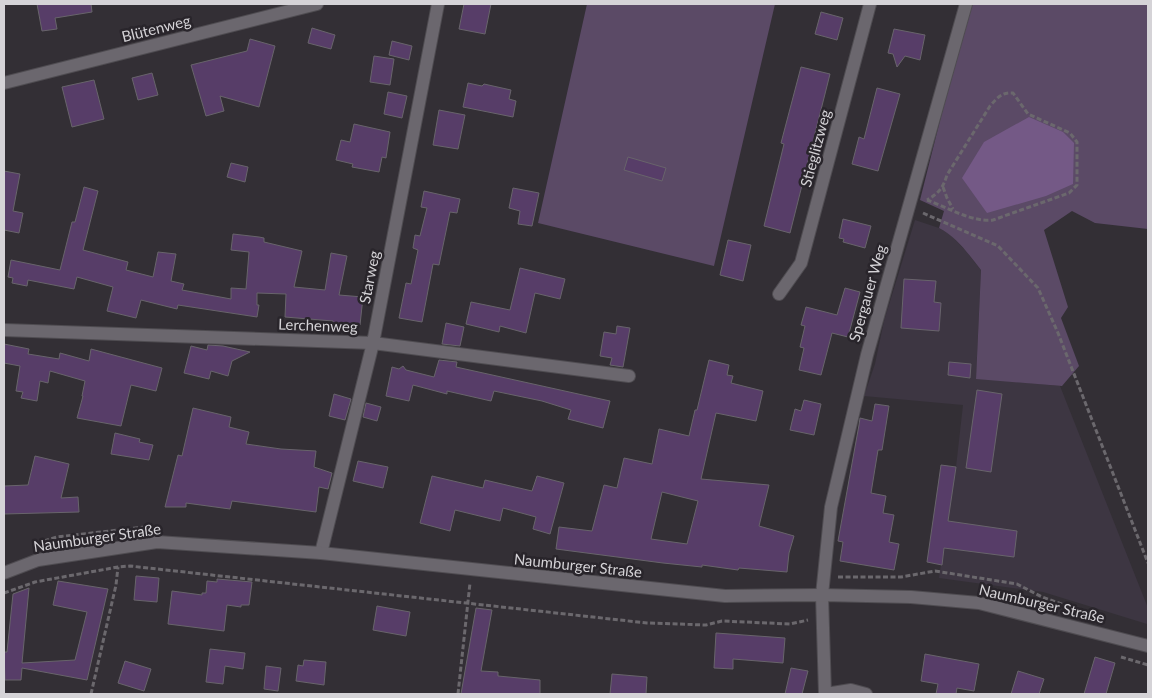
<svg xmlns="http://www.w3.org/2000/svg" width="1152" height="698" viewBox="0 0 1152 698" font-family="Lato,sans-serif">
  <rect width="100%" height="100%" fill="#332f35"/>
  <path fill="#3d3642" d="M915 220 939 228 948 232 965 250 981 270 976 378 1060 386 1148 608 1147 624 1043 592 939 578 956 467 963 405 864 396 875 364 884 321Z"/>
  <path fill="#5b4a66" d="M587 4H775L714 266 538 223Z
    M971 4H1148V229L1095 223 1072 211 1044 230 1068 307 1061 318 1079 366 1062 386 976 379 981 270C969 255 957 237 939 228L944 211 920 200 954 65Z"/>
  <path fill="#745986" d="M1029 117 1063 132 1074 143 1073 184 1046 196 987 213 962 178 984 142Z"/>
  <path fill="#573d68" stroke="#68646b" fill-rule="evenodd" d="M37 4H91L92 12 55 18 57 29 42 31Z
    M464 4H491L485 34 459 29Z
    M821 12 843 18 837 40 815 34Z
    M312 28 335 35 331 49 308 43Z
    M894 29 925 35 920 60 905 56 897 67 893 54 888 53Z
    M250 39 275 46 259 107 220 96 224 111 206 116 191 65 247 51Z
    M392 41 412 46 409 60 389 55Z
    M374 56 394 59 390 85 370 82Z
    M801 67 830 74 790 233 764 226 784 144 781 143Z
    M152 73 158 95 138 100 132 78Z
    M94 80 104 119 72 127 62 87Z
    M468 83 482 86 484 84 511 90 509 99 516 101 513 117 463 107Z
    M877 88 900 94 878 171 852 164 859 137 864 139Z
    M388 92 407 96 402 118 384 114Z
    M439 110 465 115 458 149 433 145Z
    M354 124 390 132 386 158 382 157 379 172 352 167 353 164 336 160 341 140 350 142Z
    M628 157 666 168 662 181 624 170Z
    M231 163 248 167 245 182 227 177Z
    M4 171 20 174 13 211 23 213 19 233 4 230Z
    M84 187 98 191 83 250 128 262 126 270 153 277 158 252 176 254 171 281 184 284 182 290 231 299V288L246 289 249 252 231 250 233 234 259 237 264 238V242L302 251 294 287 325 290 331 253 347 256 339 295 363 297 360 325 333 323V321L285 317 286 294 257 293V305H259L257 317 178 305 177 309 141 300 136 318 107 311 113 287 77 277 74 289 28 280 27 286 12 283 13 278 8 277 11 260 60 270 72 222H75Z
    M513 188 539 193 532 226 518 224 520 211 509 208Z
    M424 191 460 199 457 213 450 212 439 265 433 264 422 322 399 318 406 283 411 284 418 250 413 248 415 235 420 236 427 208 421 207Z
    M843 219 871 226 865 248 843 242 844 239 839 238Z
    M728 240 751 245 743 281 720 275Z
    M520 268 565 279 560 299 535 293 526 333 500 326 499 332 466 324 471 302 510 310Z
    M904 279 936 281 934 302 941 303 939 331 901 328Z
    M845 288 860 292 848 337 832 333 821 375 799 370 804 348 800 347 805 326 801 325 806 307 837 315Z
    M446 323 464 327 460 346 442 344Z
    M617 326 630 328 623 367 610 365 612 358 600 356 604 332 616 334Z
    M4 344 29 349 28 354 59 359 60 353 89 361 91 349 162 368 156 391 131 385 121 426 77 418 83 396H82L85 381 50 371 48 383 40 381 37 401 21 398 23 392 16 391 20 366 4 363Z
    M208 345 223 346 250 352 232 361 228 376 211 371 209 379 184 373 191 346 207 350Z
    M439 360 457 362 456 367 610 401 603 428 568 419 571 410 542 401 494 391 491 401 447 391V394L413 385 409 401 386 396 392 367 399 369 403 366 406 370 434 377Z
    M709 360 729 365 727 375 733 376 731 383 763 391 756 421 716 413 701 479 769 485 759 526 794 536 789 553 787 572 739 568 738 570 702 565V567L663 563 556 549 559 527 592 531 604 485 617 488 624 458 652 464 659 429 689 436 695 410H697ZM662 492 698 501 687 544 651 539Z
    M949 362 971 364 970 378 948 375Z
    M977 390 1002 394 991 472 966 468Z
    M334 394 351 399 345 420 329 416Z
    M804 400 821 404 814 435 790 430 795 409 801 411Z
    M366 403 381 407 377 421 363 417Z
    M875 404 889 406 882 450H878L871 493 886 496 883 513 894 515 889 542 899 544 894 570 840 561 843 542 838 541 859 425 860 418 872 421Z
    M193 408 231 417 229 427 249 432 246 444 281 449 316 451 314 467 332 473 328 489 319 487 316 512 232 501 230 509 186 503V507H165L178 455 182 456Z
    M115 433 140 439 139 442 153 445 149 460 111 454Z
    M35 456 69 464 61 498 78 497 79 512 4 514V486L28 485Z
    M358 461 388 467 383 488 353 481Z
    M941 465 956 467 948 521 1017 531 1014 557 944 548 942 565 927 562Z
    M432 476 483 488 485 480 532 491 537 476 564 483 550 534 533 529 536 517 503 508 500 521 455 510 450 531 420 523Z
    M136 576 159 578 157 602 134 600Z
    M217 579 252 582 249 605H241V607L227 605 224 631 168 624 172 591 202 595V593H206L207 581 217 582Z
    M58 581 108 589 87 680 22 668 21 680H5L4 652H7L13 594 29 588 22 663 75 660 87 612 53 605Z
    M377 606 410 612 406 636 373 630Z
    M476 608 492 610 481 671 498 672V676L540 680V694H461Z
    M716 633 785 638 783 663 733 659V669L714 668Z
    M210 649 245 653 243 669 225 666 223 684 206 682Z
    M925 654 979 664 974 691 957 688 956 694H936L938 684 921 681Z
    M1095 657 1115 663 1106 694H1084Z
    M304 660 326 662 324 685 296 681 298 665 303 666Z
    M125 661 151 669 144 691 118 683Z
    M266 666 281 668 278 691 264 689Z
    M791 668 808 671 802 694H785Z
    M1018 671 1044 679 1039 694H1011Z
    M612 674 647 677 646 694H610Z"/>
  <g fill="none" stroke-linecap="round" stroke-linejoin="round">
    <defs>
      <path id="minor" d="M4 83 317 4
        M779 294 801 263 870 4
        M4 330 373 343 629 376
        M321 553 373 343 438 4
        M825 694 822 595 831 507 867 355 966 4
        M826 694 851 690 866 694"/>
      <path id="tertiary" d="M4 573 38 560 157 542 321 553 725 596 822 595 911 597 979 603 1148 646"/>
    </defs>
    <use href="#minor" stroke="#4f4c51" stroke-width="14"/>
    <use href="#tertiary" stroke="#4f4c51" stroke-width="14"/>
    <path stroke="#6b686d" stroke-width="3" stroke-dasharray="5 2.5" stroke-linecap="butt" d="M943 187 947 198 953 209
      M927 200C946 207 974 223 993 220L1069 193 1077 185V142L1070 133 1028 114 1013 93C1002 92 997 98 990 106L947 175C943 188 939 193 927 200
      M923 213 998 246 1038 288 1058 333 1148 563
      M37 543 57 537 145 527
      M838 577H901L935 571 1017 584 1042 597 1084 612
      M4 593 35 582 118 567 130 566 647 623 706 625 722 621 790 624 808 620
      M1121 657 1148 665
      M91 694 116 585 118 567
      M458 694 470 583"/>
    <use href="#minor" stroke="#6b676e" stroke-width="12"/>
    <use href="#tertiary" stroke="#6b676e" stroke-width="12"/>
  </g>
  <g text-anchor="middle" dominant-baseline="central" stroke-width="5" stroke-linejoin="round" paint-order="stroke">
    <g font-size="15" fill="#d5d3d7" stroke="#29252b">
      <text transform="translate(156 28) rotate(-14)">Blütenweg</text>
      <text transform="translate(815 148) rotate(-75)">Stieglitzweg</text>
      <text transform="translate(369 277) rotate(-79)">Starweg</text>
      <text transform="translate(867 293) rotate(-74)">Spergauer Weg</text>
      <text transform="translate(318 325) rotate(2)">Lerchenweg</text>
      <text transform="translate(97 537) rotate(-8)">Naumburger Straße</text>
      <text transform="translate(578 565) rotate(6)">Naumburger Straße</text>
      <text transform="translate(1042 603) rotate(13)">Naumburger Straße</text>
    </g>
  </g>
  <rect width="1152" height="698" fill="none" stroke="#d5d3d7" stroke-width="10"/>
</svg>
